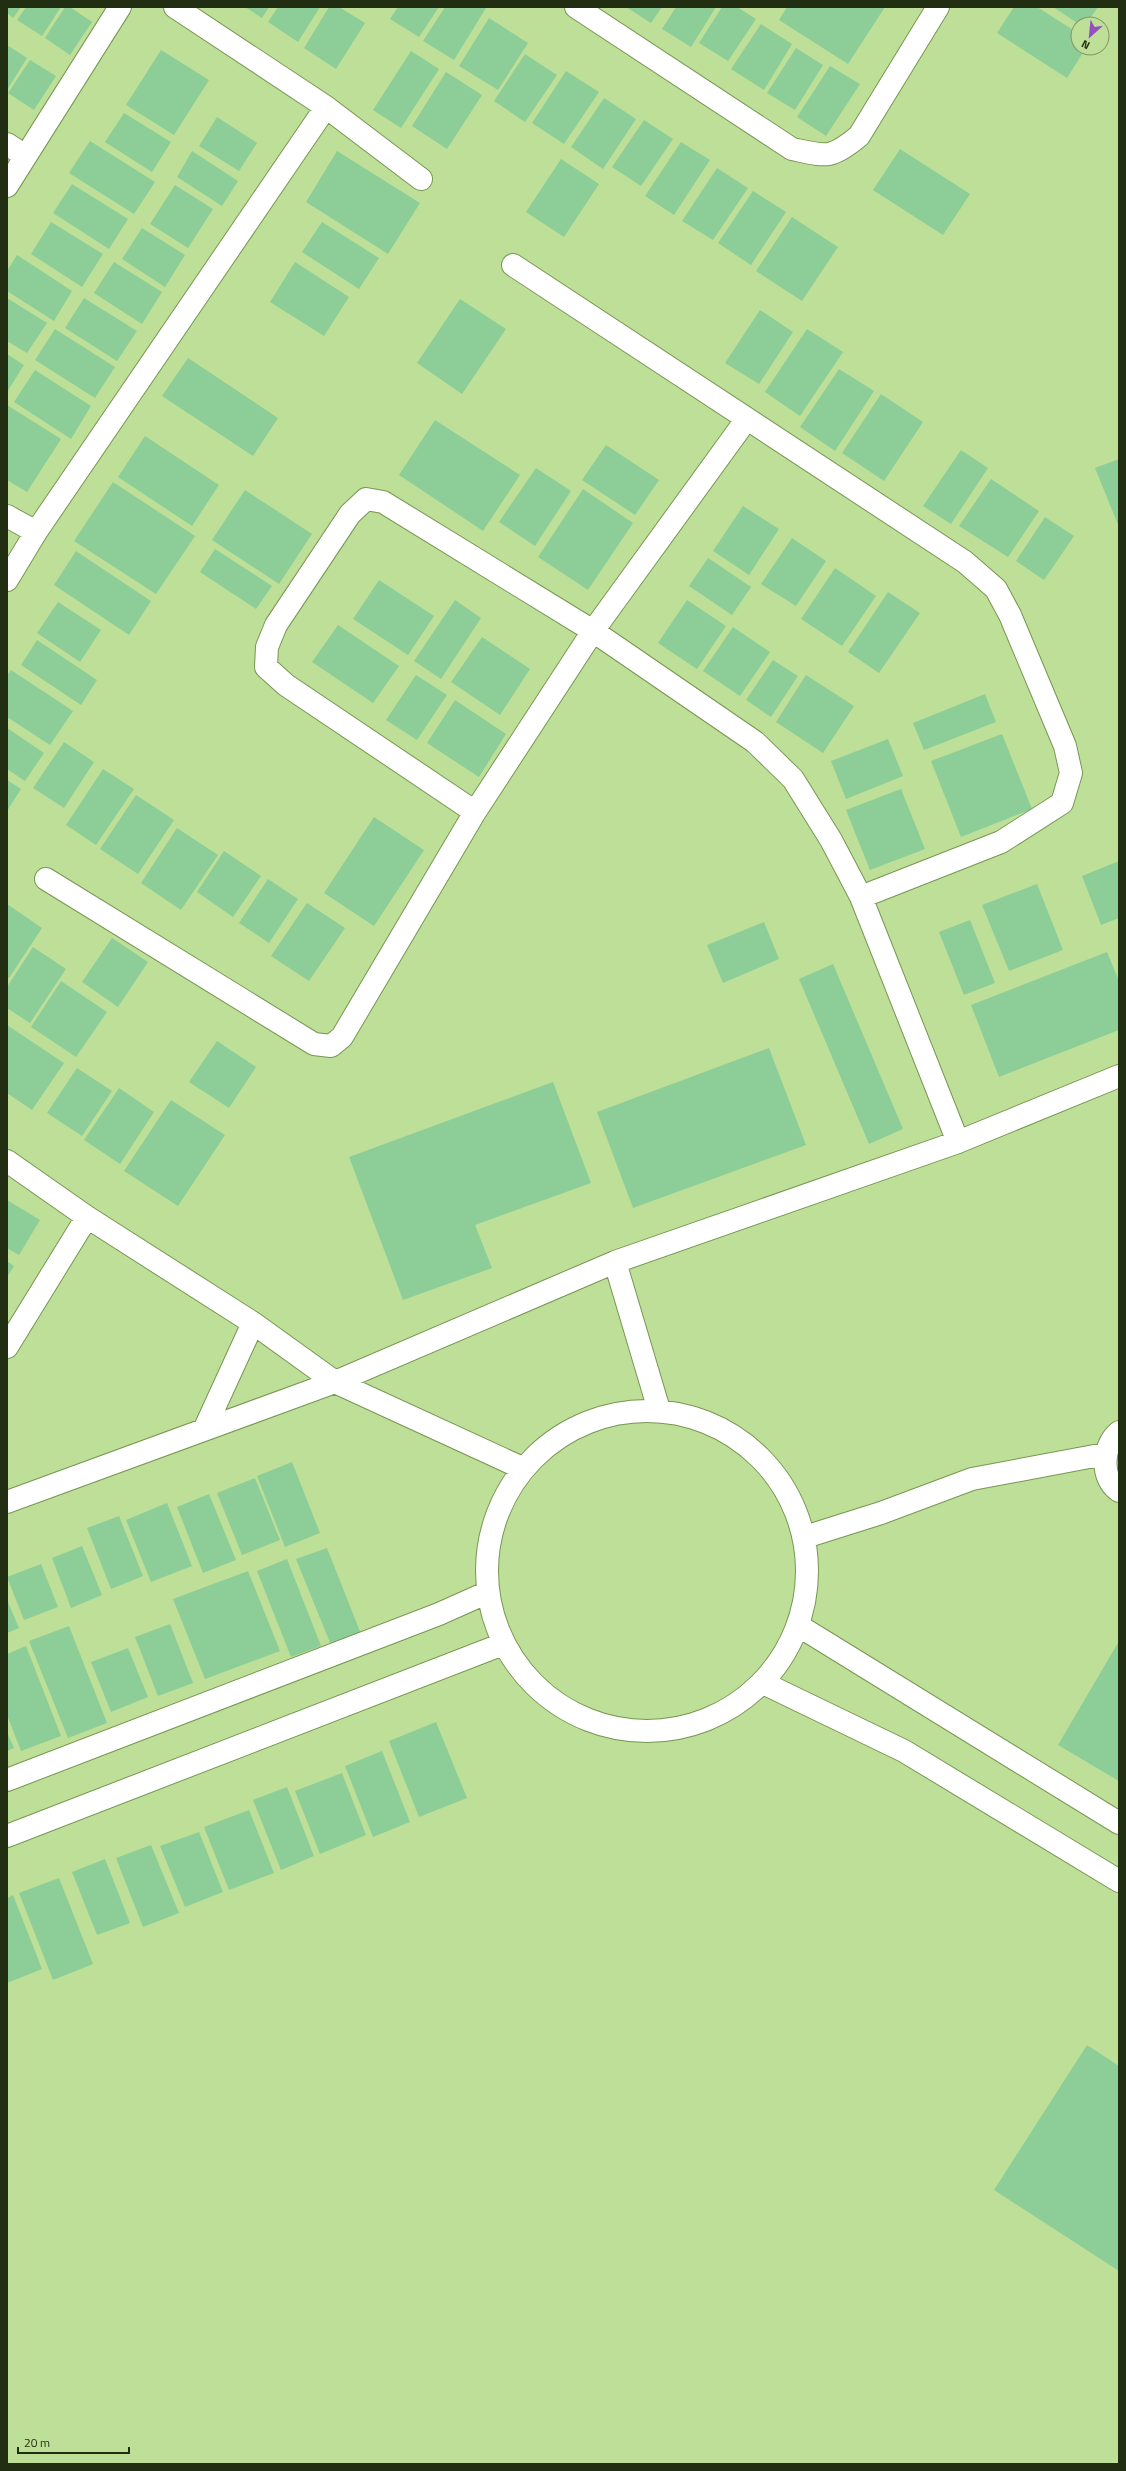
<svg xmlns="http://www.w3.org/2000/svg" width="1126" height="2471" viewBox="0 0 1126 2471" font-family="'Titillium Web',sans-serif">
  <rect width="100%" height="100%" fill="#bddf97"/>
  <path fill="#8dce98" d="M7 7H21L13 18 7 13Z
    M26 7H61L42 36 17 20Z
    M65 7H70L92 22 70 55 45 38Z
    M245 7H269L262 18Z
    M278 7H320L298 42 268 22Z
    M329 7H339L365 23 336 69 304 48Z
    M398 7H439L419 37 390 19Z
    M445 7 486 8 454 60 423 41Z
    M626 7H662L651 23Z
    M676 7H716L691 47 662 29Z
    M722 7H737L756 19 728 61 699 43Z
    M787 7H885L848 64 779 20Z
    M1014 7H1037L1078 33V48H1086L1067 78 997 33Z
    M1053 7H1098L1086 24H1079Z
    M489 18 528 43 498 90 459 66Z
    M761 24 792 44 764 90 731 69Z
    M7 45 27 58 7 90Z
    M796 48 823 65 795 110 767 93Z
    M161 50 209 80 174 135 126 105Z
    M411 51 439 69 401 128 373 110Z
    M525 54 557 75 525 122 494 101Z
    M30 60 56 76 34 110 8 93Z
    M830 66 860 84 826 136 797 117Z
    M566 71 599 92 564 144 532 123Z
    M446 72 482 95 447 149 412 126Z
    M604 98 636 119 603 169 571 147Z
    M124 113 171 142 152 172 105 142Z
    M217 117 257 143 239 171 199 146Z
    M644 120 673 139 641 186 612 167Z
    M90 141 155 182 134 214 69 173Z
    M681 142 710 160 674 215 645 196Z
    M900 149 970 194 943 235 873 190Z
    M192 151 238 181 222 206 177 177Z
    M337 151 420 203 388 254 306 202Z
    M561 159 599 184 564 237 526 212Z
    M717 168 748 188 713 240 682 221Z
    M72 184 128 219 109 249 53 213Z
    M175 185 213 209 188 248 150 224Z
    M753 191 786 212 751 265 718 243Z
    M792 217 838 247 802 301 756 271Z
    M51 222 103 254 82 287 31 254Z
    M322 222 379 258 359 289 302 252Z
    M142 228 185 255 165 287 122 259Z
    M17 255 72 291 54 321 7 291V271Z
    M114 262 162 292 142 324 94 293Z
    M295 262 349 297 324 336 270 302Z
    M7 298 47 323 27 353 7 341Z
    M84 298 137 331 117 361 65 328Z
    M460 299 506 329 462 394 417 363Z
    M760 310 793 332 759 384 725 363Z
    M55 329 115 367 95 398 35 360Z
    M807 329 843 352 800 416 765 392Z
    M7 354 24 365 7 392Z
    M188 358 278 418 253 456 162 396Z
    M839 369 874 391 835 451 800 427Z
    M35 370 91 406 71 439 14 402Z
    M881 394 923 422 884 481 842 453Z
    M7 405 61 439 27 492 7 480Z
    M435 420 520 475 483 531 399 475Z
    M145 436 219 485 192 526 118 477Z
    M606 445 659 480 635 515 582 480Z
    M961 450 988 468 951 524 923 506Z
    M1119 459V527L1095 468Z
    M536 468 571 491 535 546 499 522Z
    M991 479 1039 511 1008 557 959 526Z
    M113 482 195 536 156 594 74 541Z
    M583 489 633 523 588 590 538 557Z
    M245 490 312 534 279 584 212 540Z
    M743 506 779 529 749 575 713 551Z
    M1045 517 1074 536 1044 580 1016 561Z
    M792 538 826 561 796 606 761 584Z
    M215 549 272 586 256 609 200 572Z
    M76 551 151 601 129 635 54 585Z
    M708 558 751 587 732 615 689 586Z
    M835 568 876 596 842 646 801 619Z
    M379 580 434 616 408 655 353 619Z
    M888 592 920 613 879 673 848 652Z
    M455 600 481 618 441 679 414 661Z
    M687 600 726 626 697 669 658 643Z
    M58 602 101 630 80 662 37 633Z
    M338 625 399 666 373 703 312 662Z
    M733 627 770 652 740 696 703 671Z
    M482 637 530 669 500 715 451 682Z
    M37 640 97 680 81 705 21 665Z
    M773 660 798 676 771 717 746 700Z
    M11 670 73 711 50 745 7 717V676Z
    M416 675 447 695 417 740 386 720Z
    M806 675 854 706 823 753 776 722Z
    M985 694 996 722 924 750 913 723Z
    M455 700 506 734 479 777 427 743Z
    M7 728 44 753 25 781 7 769Z
    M1002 734 1032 809 961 837 931 761Z
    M888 739 903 776 846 799 831 761Z
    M64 742 94 762 64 808 33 788Z
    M103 769 134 789 96 845 66 825Z
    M7 780 21 789 7 811Z
    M901 789 925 849 870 870 846 810Z
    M136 795 174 820 138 874 100 849Z
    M374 817 424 850 374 926 324 893Z
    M177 828 218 855 181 910 141 883Z
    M224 851 261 876 233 917 197 892Z
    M1119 861V918L1101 925 1082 876Z
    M268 879 298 899 269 943 239 923Z
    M1037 884 1063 950 1009 971 982 905Z
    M307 903 345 928 309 981 271 956Z
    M7 904 42 928 9 978 7 977Z
    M970 920 995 983 964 995 939 932Z
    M764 922 779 959 723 983 707 945Z
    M112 938 148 962 118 1007 82 982Z
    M33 947 66 969 30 1023 7 1008V987Z
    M1107 952 1119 981V1030L999 1077 971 1005Z
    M833 964 903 1129 869 1144 799 979Z
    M61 981 107 1012 76 1057 31 1027Z
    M7 1025 64 1063 32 1110 7 1093Z
    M217 1041 256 1067 229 1108 189 1082Z
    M769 1048 806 1145 633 1208 597 1112Z
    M77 1068 112 1091 82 1136 47 1113Z
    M553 1082 591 1183 475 1225 492 1268 403 1300 349 1157Z
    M119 1088 154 1112 120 1164 84 1140Z
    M171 1100 225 1135 178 1206 124 1171Z
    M7 1200 40 1220 19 1255 7 1248Z
    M7 1261 14 1266 7 1277Z
    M292 1462 320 1533 285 1547 257 1476Z
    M255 1478 280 1540 242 1555 217 1493Z
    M209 1494 236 1560 203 1573 177 1507Z
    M167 1503 192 1566 151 1582 126 1520Z
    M119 1516 143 1576 111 1589 87 1528Z
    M82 1546 102 1595 71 1608 52 1558Z
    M327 1548 361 1634 331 1645 296 1559Z
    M287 1559 321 1646 291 1657 257 1571Z
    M41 1564 58 1607 24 1620 7 1577Z
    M248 1571 280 1651 205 1679 173 1599Z
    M7 1600 19 1628 7 1633Z
    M170 1624 193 1683 158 1696 135 1637Z
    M69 1626 107 1723 68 1738 29 1641Z
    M1119 1641V1781L1058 1745Z
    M26 1646 61 1736 21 1751 7 1715V1654Z
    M128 1648 148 1697 111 1712 91 1662Z
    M436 1722 467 1798 419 1817 389 1741Z
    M7 1732 14 1748 7 1751Z
    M382 1751 410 1822 373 1837 345 1766Z
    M342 1773 366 1835 320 1854 295 1791Z
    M287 1787 314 1856 281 1870 253 1800Z
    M249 1810 274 1873 229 1890 204 1827Z
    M199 1832 223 1892 185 1907 160 1846Z
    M151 1845 179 1913 143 1927 116 1858Z
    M105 1859 130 1923 97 1935 72 1872Z
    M59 1878 93 1964 53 1980 19 1893Z
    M13 1895 42 1969 7 1983V1898Z
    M1087 2045 1119 2066V2271L994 2190Z"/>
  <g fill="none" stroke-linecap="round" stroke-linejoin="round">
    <defs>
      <path id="minor" d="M175 7 326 107 421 179
        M576 7 792 149C826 156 830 160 859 136L938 7
        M7 144 25 156
        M7 186 120 7
        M513 265 965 562 996 589 1010 615 1065 746 1071 773 1062 803 1001 842 861 897
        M7 516 36 532
        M7 580 36 532 326 107
        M475 812 286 685 266 667 267 647 276 625 350 514 366 499 383 502 593 631 755 742 793 779 831 840 861 897 958 1142
        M46 879 314 1044 331 1046 342 1037 475 812 593 631 746 420
        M7 1161 87 1217 253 1323 335 1382 522 1468
        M615 1262 659 1410
        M7 1347 87 1217
        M487 1571a160 160 0 1 1 320 0a160 160 0 1 1-320 0Z
        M204 1430 253 1323
        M1119 1432C1103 1445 1099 1477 1119 1491
        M7 1502 335 1382 615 1262 958 1142 1119 1076
        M805 1537 881 1513 972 1479 1105 1454
        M799 1626 1119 1823
        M763 1683 904 1751 1119 1881
        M7 1780 439 1614 486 1593
        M7 1836 503 1644"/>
    </defs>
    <use href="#minor" stroke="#779752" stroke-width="24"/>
    <use href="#minor" stroke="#fff" stroke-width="22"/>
  </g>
  <rect width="1126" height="2471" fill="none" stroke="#222e12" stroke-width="16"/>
  <g transform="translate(1090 36) rotate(207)"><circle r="19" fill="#bddf97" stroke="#7f9862"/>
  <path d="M0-3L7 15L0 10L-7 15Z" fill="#944fc3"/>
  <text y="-6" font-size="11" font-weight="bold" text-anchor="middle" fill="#222e12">N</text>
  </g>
  <path d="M18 2447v6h111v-6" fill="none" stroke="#222e12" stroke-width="2"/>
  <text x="24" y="2447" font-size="12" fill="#222e12" stroke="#bddf97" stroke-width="3" paint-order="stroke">20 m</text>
</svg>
